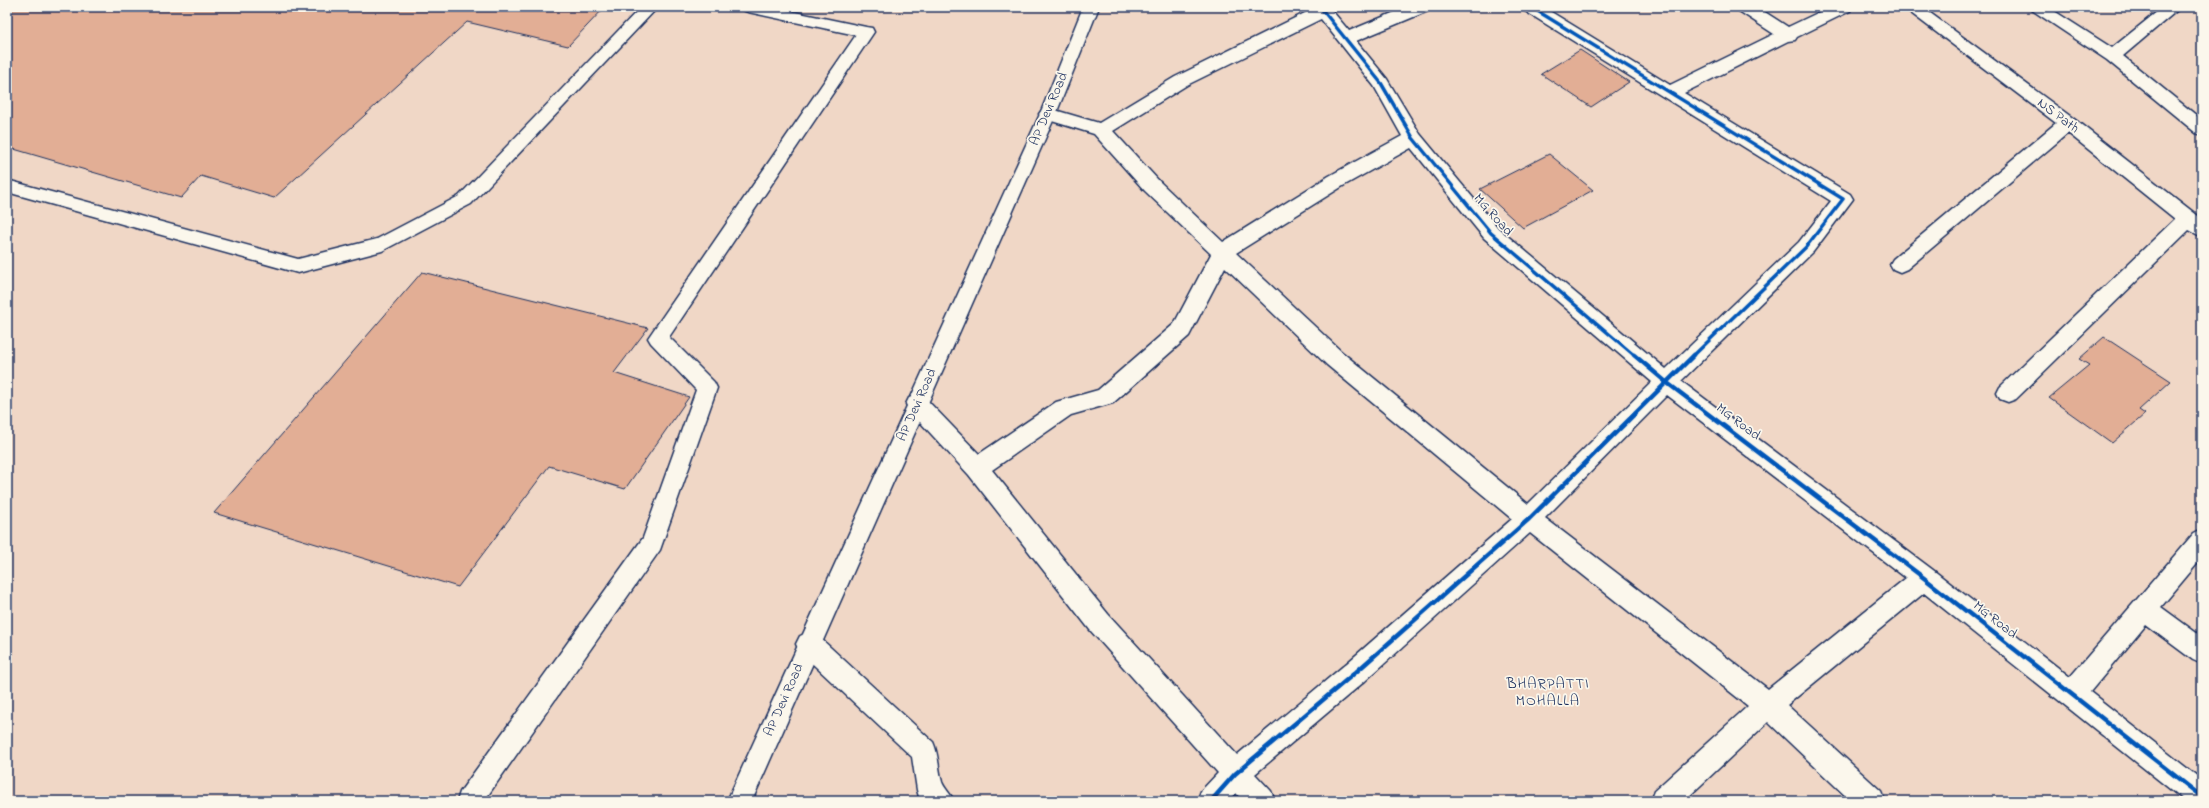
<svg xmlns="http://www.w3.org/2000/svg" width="2209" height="808" viewBox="0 0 2209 808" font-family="'Indie Flower',sans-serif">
  <rect width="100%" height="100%" fill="#f6e8db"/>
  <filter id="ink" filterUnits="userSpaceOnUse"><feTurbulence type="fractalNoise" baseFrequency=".025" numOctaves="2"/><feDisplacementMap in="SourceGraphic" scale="8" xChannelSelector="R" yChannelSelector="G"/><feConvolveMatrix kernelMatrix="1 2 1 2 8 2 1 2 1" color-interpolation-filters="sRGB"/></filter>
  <g filter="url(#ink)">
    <path fill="#f0d7c6" d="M7 7H2202V801H7Z"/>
    <path fill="#e2ae95" stroke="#1b2f5e" d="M7 7H605L568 46 467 22 274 198 201 176 181 198 7 147Z
      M1580 50 1629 82 1591 107 1541 74Z
      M1549 154 1593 190 1523 228 1480 189Z
      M422 272 648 328 614 373 689 397 625 489 549 466 458 587 214 513Z
      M2104 337 2171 381 2139 410 2145 414 2112 443 2049 398 2089 365 2079 359Z"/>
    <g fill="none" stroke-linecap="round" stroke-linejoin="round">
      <defs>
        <path id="service" d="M641 7H658L471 204 382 251 298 273 7 192V180L298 259 377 239 459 196Z
          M740 7H771L866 27 872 28 874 32 669 337 714 382 717 388 660 550 484 801H457L460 792 643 538 696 390 651 343 648 338 856 35 748 12 743 10Z
          M1083 7H1099L1056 114 752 801H727L1040 114Z
          M2029 7H2048L2112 48 2163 7H2181L2123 56 2202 120V135L2196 133 2107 60 2032 10Z"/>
        <path id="minor" d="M1312 7H1329L1349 31 1407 7H1430L1428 11 1356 41 1387 79 1420 134 1498 228 1666 369 1799 242 1831 201 1525 11 1523 7H1543L1670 85 1774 34 1739 11 1737 7H1757L1788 27 1830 7H1852L1850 11 1797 37 1795 40 1788 41 1684 93 1850 194 1853 199 1813 252 1681 381 1933 570 2070 677 2194 533 2202 529V558L2161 607 2202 637V664L2193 660 2146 625 2090 692 2202 780V801H2185L1924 593 1787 705 1881 791 1885 801H1851L1768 722 1684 801H1650L1654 791 1748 706 1530 533 1365 681 1255 774 1271 791 1275 801H1243L1236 793 1229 801H1197L1201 791 1218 773 1090 630 969 475 909 410 906 404 909 398 917 395 925 398 979 454 1056 402 1098 390 1174 324 1211 254 1145 191 1094 134 1042 118 1039 114 1042 110 1048 108 1099 123 1175 77 1313 9ZM1321 19 1374 86 1402 136 1329 176 1223 242 1159 181 1113 131 1187 85ZM1411 148 1484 238 1652 382 1528 504 1343 353 1236 253 1343 186ZM1225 267 1327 365 1512 519 1347 663 1237 755 1108 614 992 470 1071 415 1113 403 1189 336ZM1667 395 1906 578 1768 689 1545 518Z
          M1903 7H1922L2074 119 2202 219V237L2189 230 2016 399 2008 402 2000 399 1997 393 2000 387 2175 219 2068 133 1907 269 1900 272 1893 269 1890 264 1893 259 2056 123Z
          M809 632 818 636 933 742C939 755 938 769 942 782 944 788 951 794 954 801L920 800 917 790 912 757 800 652 796 644 800 636Z"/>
      </defs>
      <use href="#service" stroke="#1b2f5e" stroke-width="3"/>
      <use href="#minor" stroke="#1b2f5e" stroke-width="3"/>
      <use href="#service" fill="#fbf7ec" fill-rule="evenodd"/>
      <use href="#minor" fill="#fbf7ec" fill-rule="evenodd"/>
      <defs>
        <path id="cycleway-far1" d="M1320 7 1381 83 1413 138 1491 233 1635 356
          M1531 7 1843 199 1806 247 1693 356"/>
        <path id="cycleway" d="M1634 355 1666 382 1924 578 2202 797
          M1211 801 1235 774 1356 672 1529 519 1694 355"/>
      </defs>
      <use href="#cycleway-far1" stroke="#fbf7ec" stroke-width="5.5"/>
      <use href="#cycleway" stroke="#fbf7ec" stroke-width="7"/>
      <use href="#cycleway-far1" stroke="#0057b8" stroke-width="3.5"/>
      <use href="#cycleway" stroke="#0057b8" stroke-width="4.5"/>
    </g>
  </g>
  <g text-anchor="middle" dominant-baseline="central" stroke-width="3.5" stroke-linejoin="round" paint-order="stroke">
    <g font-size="14" fill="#1b2f5e" stroke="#fbf7ec">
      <text transform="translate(1049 109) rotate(-67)">AP Devi Road</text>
      <text transform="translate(2058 116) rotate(37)">NS Path</text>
      <text transform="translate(1493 215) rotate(48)">MG Road</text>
      <text transform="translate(917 405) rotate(-66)">AP Devi Road</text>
      <text transform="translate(1738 422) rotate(37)">MG Road</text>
      <text transform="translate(1995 620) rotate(38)">MG Road</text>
      <text transform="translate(784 700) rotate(-66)">AP Devi Road</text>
    </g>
    <g font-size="15" letter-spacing="1" fill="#1b2f5e" stroke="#fbf7ec">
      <text x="1548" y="684">BHARPATTI<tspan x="1548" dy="17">MOHALLA</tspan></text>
    </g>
  </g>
  <rect width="2209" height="808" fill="none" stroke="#fbf7ec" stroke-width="24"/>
  <rect x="12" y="12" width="2185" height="784" fill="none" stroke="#1b2f5e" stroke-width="1.5" filter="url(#ink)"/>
</svg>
